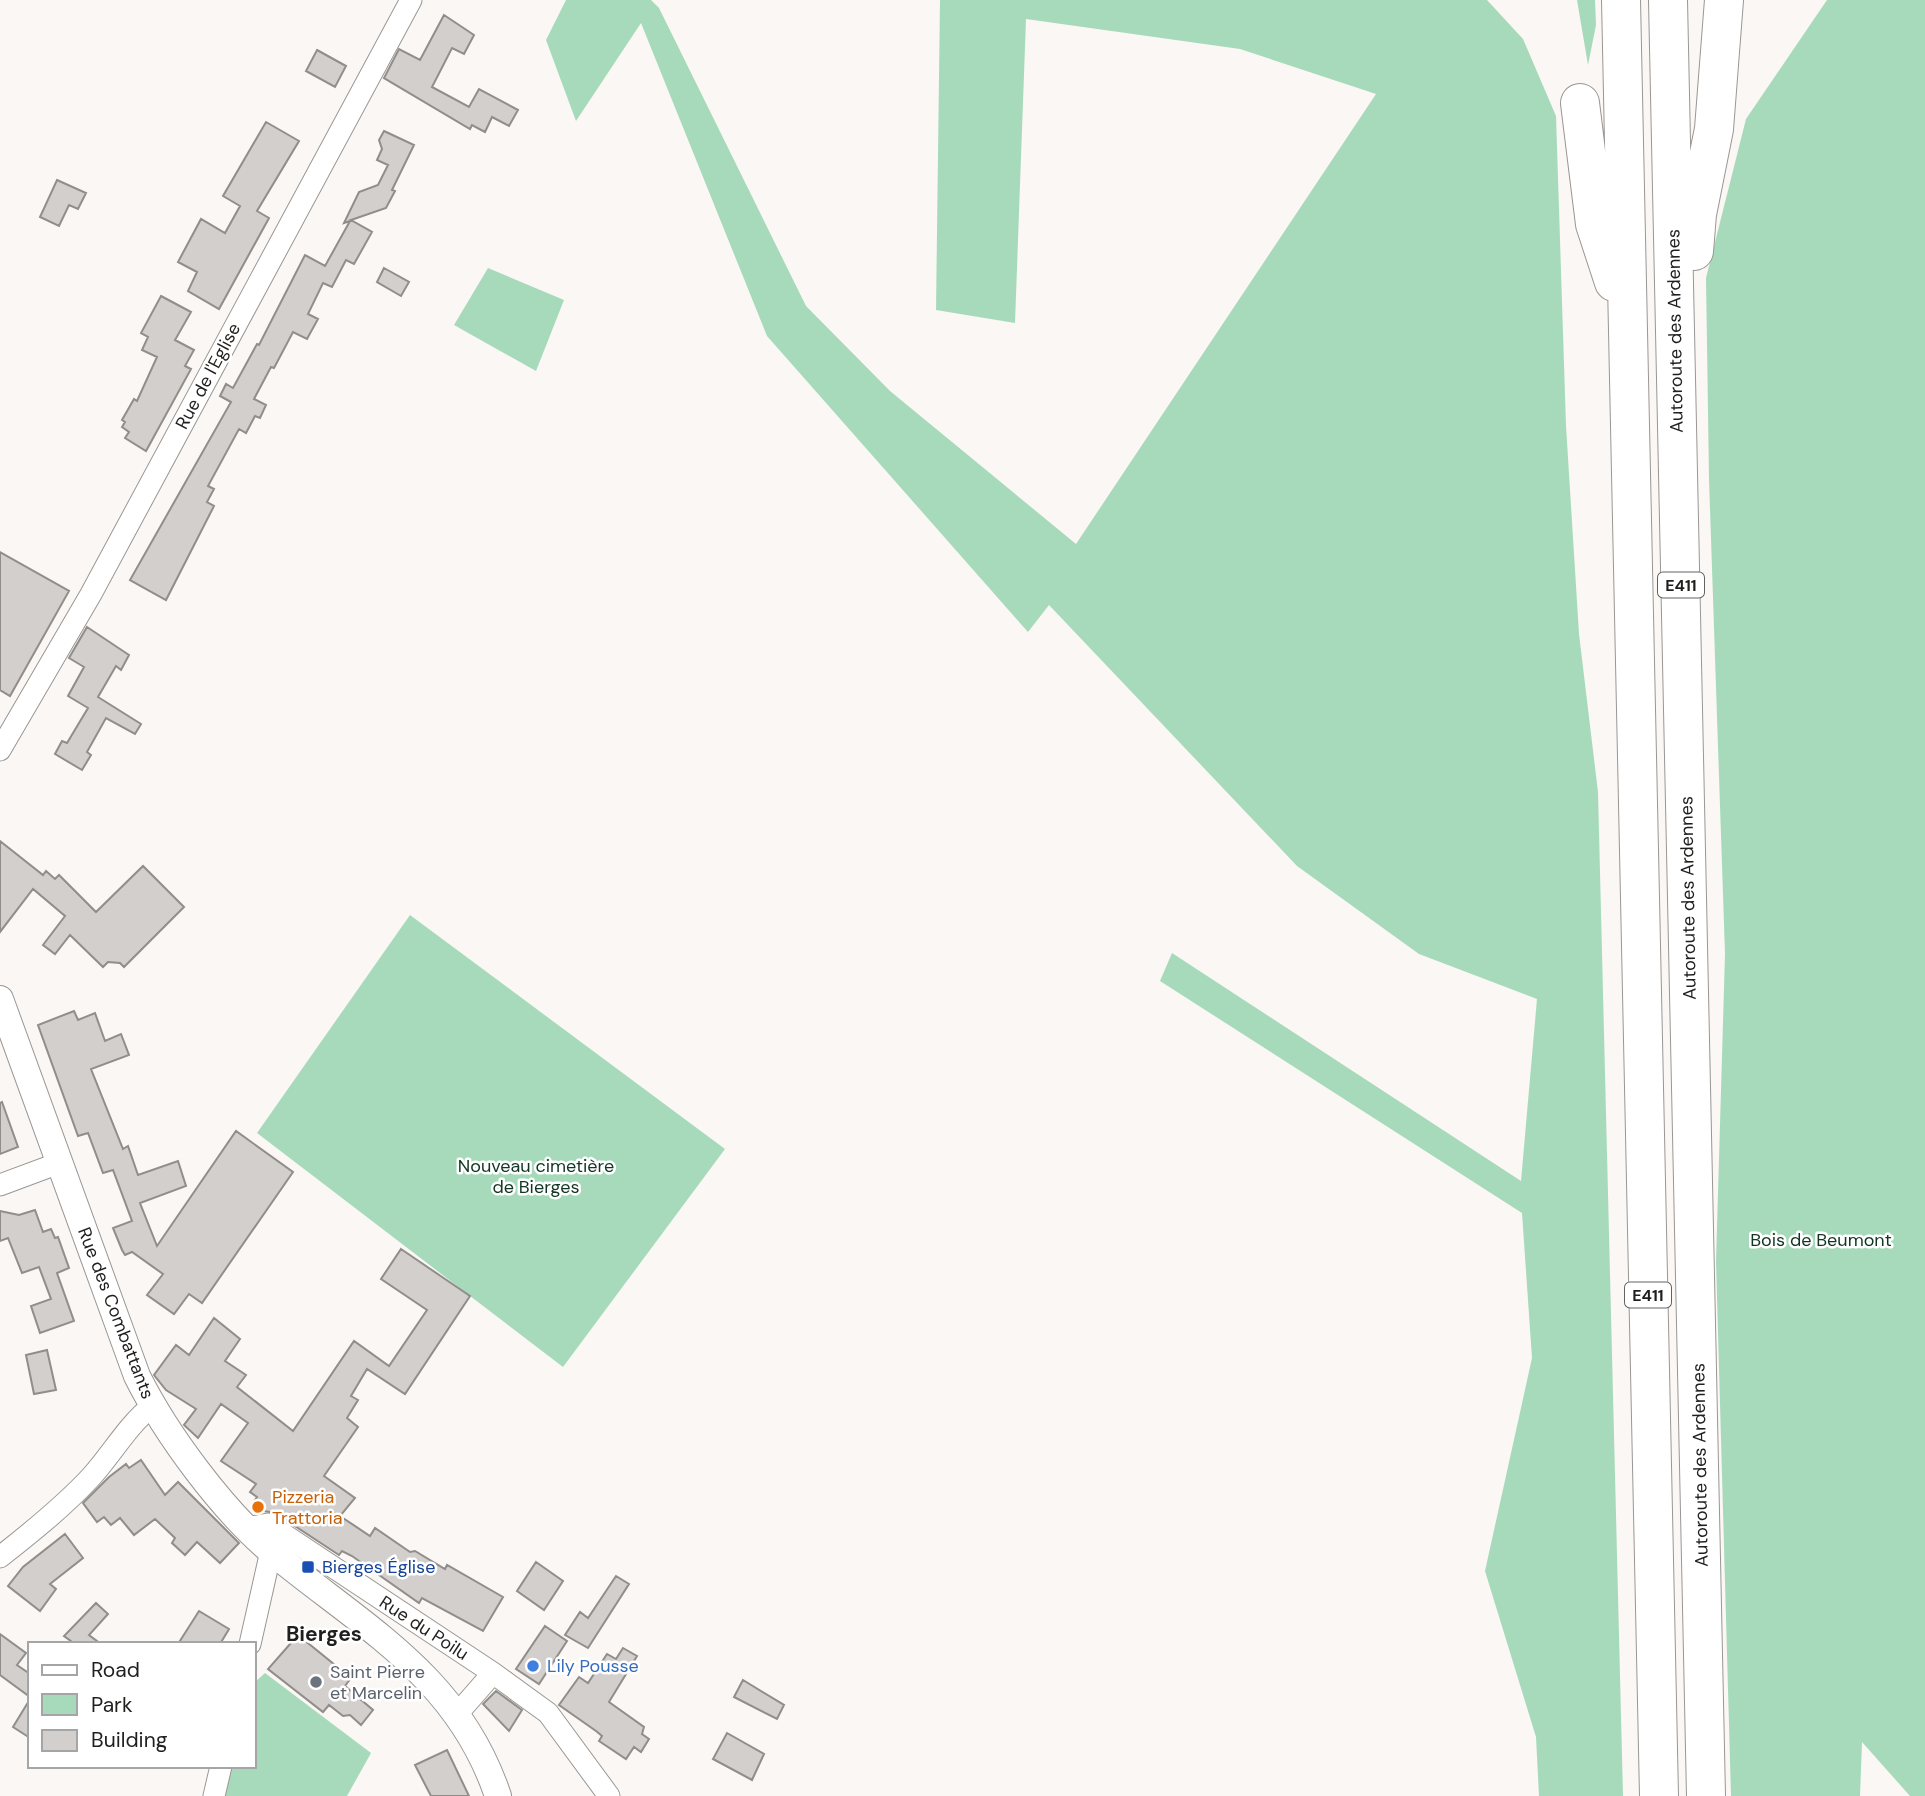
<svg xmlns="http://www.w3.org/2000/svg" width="1925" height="1796" viewBox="0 0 1925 1796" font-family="'DM Sans',sans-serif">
  <rect width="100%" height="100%" fill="#faf7f4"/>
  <path fill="#a7dabb" d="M566 0H651L659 8 806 306 890 391 1076 544 1376 94 1240 49 1026 19 1015 323 936 310 940 0H1487L1523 39 1556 116 1566 426 1579 634 1598 792 1623 1796H1539L1536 1737 1485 1571 1532 1358 1522 1213 1160 981 1172 953 1521 1181 1537 999 1419 954 1297 866 1049 605 1028 632 767 336 641 23 576 121 546 40Z
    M1577 0H1595L1596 25 1588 65Z
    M1827 0H1925V1796H1910L1862 1742 1860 1796H1731L1716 1261 1725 954 1709 479 1706 278 1746 119Z
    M488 268 564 300 536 371 454 325Z
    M410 915 725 1149 563 1367 257 1133Z
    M265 1673 371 1753 347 1796H221L229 1766H254V1683Z"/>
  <path fill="#d3cfcc" stroke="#908d8a" stroke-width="2" d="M444 15 474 35 464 54 452 48 432 87 469 107 479 89 518 110 509 126 492 117 485 132 472 125 470 129 384 78 399 49 420 60Z
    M317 50 346 66 335 87 306 71Z
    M266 122 299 141 257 211 269 218 219 309 188 291 197 272 178 262 201 219 225 233 240 206 223 196Z
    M384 131 414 145 392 190 395 191 386 208 351 220 372 232 354 264 346 260 332 287 323 283 308 314 318 319 307 339 293 332 274 368 271 367 254 399 266 405 260 418 255 416 246 433 239 429 208 486 214 489 207 502 214 506 166 600 130 580 231 402 220 396 226 384 233 388 257 344 259 345 305 255 325 266 350 221 344 223 359 192 378 185 388 165 377 160 382 149 379 140Z
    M57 180 86 193 78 209 69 205 59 226 40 217Z
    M384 268 409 282 401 296 377 282Z
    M161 296 191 312 175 340 194 350 185 366 191 369 146 451 125 438 129 432 122 427 125 422 122 420 134 399 137 401 157 357 142 350 148 337 141 333Z
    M0 552 69 591 10 696 0 690Z
    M87 627 129 655 121 670 116 666 98 697 141 724 135 734 106 718 87 752 91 755 82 770 55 754 62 741 67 743 88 708 68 696 84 667 69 658Z
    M0 841 43 875 46 871 55 879 59 875 96 912 143 866 184 907 124 967 120 963 108 962 103 967 70 935 55 954 43 945 65 916 33 889 0 932Z
    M74 1011 78 1020 95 1013 105 1041 121 1034 129 1055 91 1069 123 1149 128 1146 138 1175 178 1161 186 1186 140 1203 157 1246 236 1131 293 1172 202 1303 189 1294 174 1314 147 1295 163 1274 132 1252 125 1255 122 1250 113 1228 132 1221 113 1170 103 1173 88 1133 78 1136 38 1025Z
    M2 1102 18 1147 0 1154V1103Z
    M35 1210 43 1232 51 1229 55 1238 58 1237 69 1268 57 1273 74 1321 40 1333 31 1306 51 1299 39 1267 22 1273 8 1238 0 1241V1211L19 1215Z
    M401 1249 470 1296 405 1394 367 1369 351 1396 358 1400 347 1418 358 1427 324 1476 355 1498 340 1516 370 1536 375 1528 410 1552 415 1551 445 1569 447 1565 503 1597 483 1631 422 1598 419 1603 352 1556 342 1551 339 1555 275 1513 264 1511 253 1503 257 1497 250 1492 256 1484 221 1461 248 1423 221 1404 198 1438 184 1425 196 1409 166 1390 154 1375 176 1345 189 1355 214 1318 240 1339 225 1361 246 1375 237 1387 293 1431 354 1341 389 1366 427 1310 381 1279Z
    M47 1350 56 1390 34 1394 26 1355Z
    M141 1460 165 1495 178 1482 239 1543 220 1563 197 1542 185 1555 172 1543 175 1538 155 1519 134 1535 120 1518 111 1525 104 1517 97 1522 83 1503 109 1477 126 1464 129 1468Z
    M65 1534 83 1558 50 1584 56 1589 40 1611 8 1586 23 1567Z
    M536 1562 563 1581 544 1610 517 1591Z
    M616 1576 629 1584 588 1648 565 1635 580 1612 588 1618Z
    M96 1603 108 1614 89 1635 101 1644H75L64 1636Z
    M199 1611 229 1629 220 1644H178Z
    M545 1626 567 1641 539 1684 516 1669Z
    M0 1634 26 1653 17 1665 30 1674V1697L0 1675Z
    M298 1635 351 1678 345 1686 373 1710 361 1725 350 1715 343 1716 329 1705 323 1712 268 1669Z
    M623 1648 637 1656 609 1702 644 1727 642 1734 649 1739 641 1752 634 1747 626 1759 599 1741 602 1736 596 1731 559 1705 579 1677 588 1683 607 1654 616 1659Z
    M743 1680 784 1705 777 1719 734 1697Z
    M496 1691 522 1710 509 1731 483 1704Z
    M30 1699V1738L13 1727Z
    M727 1733 764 1754 752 1780 713 1759Z
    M447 1750 469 1796H431L415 1765Z"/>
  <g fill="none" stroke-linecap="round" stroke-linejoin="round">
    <defs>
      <path id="minor" d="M0 750 91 594 411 0
        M0 1185 59 1163
        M247 1528 268 1524 493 1673
        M0 1557C32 1532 63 1507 91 1477 112 1454 127 1426 152 1406
        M250 1644 271 1551
        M458 1713 493 1673 548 1713 609 1796
        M214 1796 221 1766"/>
      <path id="tertiary" d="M0 999 137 1376C166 1434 222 1510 272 1552 364 1628 458 1676 498 1796"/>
      <path id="motorway" d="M1621 0 1659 1796
        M1668 0 1706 1796
        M1580 103 1595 224 1614 282
        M1694 251 1697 214 1714 129 1724 0"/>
    </defs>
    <use href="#minor" stroke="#999793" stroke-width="23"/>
    <use href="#tertiary" stroke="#999793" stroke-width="28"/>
    <use href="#motorway" stroke="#999793" stroke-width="40"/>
    <use href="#minor" stroke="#fff" stroke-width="21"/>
    <use href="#tertiary" stroke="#fff" stroke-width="26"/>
    <use href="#motorway" stroke="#fff" stroke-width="38"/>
  </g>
  <circle fill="#e8710a" stroke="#fff" stroke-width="2.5" cx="258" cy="1507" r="7"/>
  <rect fill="#1a4fb4" stroke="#fff" stroke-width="2.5" x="301" y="1560" width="14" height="14" rx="3.5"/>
  <circle fill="#3f7fe0" stroke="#fff" stroke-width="2.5" cx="533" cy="1666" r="7"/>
  <circle fill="#6b7280" stroke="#fff" stroke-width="2.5" cx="316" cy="1682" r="7"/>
  <g text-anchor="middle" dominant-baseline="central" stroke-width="5" stroke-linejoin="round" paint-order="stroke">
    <g fill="#fff" stroke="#636262" stroke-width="2">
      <rect x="1658" y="572.5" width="46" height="25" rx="5"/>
      <rect x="1625" y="1282.5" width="46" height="25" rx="5"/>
    </g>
    <g font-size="16" font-weight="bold" fill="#201f1e">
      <text x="1681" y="585">E411</text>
      <text x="1648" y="1295">E411</text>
    </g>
    <g font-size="18" fill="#201f1e" stroke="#fff">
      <text transform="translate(1675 331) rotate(-91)">Autoroute des Ardennes</text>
      <text transform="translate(208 376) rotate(-62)">Rue de l'Eglise</text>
      <text transform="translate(1688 898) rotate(-91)">Autoroute des Ardennes</text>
      <text transform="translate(116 1313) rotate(69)">Rue des Combattants</text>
      <text transform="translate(1700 1465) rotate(-91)">Autoroute des Ardennes</text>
      <text transform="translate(424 1628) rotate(33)">Rue du Poilu</text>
    </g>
    <g font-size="18" fill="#113623" stroke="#fff">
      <text x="536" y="1166">Nouveau cimetière<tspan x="536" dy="21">de Bierges</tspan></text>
      <text x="1821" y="1240">Bois de Beumont</text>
    </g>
    <g font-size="18" fill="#c56008" stroke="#fff" text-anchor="start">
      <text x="272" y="1497">Pizzeria<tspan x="272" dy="21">Trattoria</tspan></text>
    </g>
    <g font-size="18" fill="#164399" stroke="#fff" text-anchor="start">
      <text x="322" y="1567">Bierges Église</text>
    </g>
    <g font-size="18" fill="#366cbe" stroke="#fff" text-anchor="start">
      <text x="547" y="1666">Lily Pousse</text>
    </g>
    <g font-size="18" fill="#5b616d" stroke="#fff" text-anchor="start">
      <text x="330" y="1672">Saint Pierre<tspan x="330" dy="21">et Marcelin</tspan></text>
    </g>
    <g font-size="21" font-weight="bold" fill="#201f1e" stroke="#fff">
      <text x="324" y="1634">Bierges</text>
    </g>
  </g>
  <rect x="28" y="1642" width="228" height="126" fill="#ffffff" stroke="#a6a5a5" stroke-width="2"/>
  <rect x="42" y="1665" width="35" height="10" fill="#ffffff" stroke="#a6a5a5" stroke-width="2"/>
  <text x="91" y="1677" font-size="21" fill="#201f1e">Road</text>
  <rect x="42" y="1694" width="35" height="21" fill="#a7dabb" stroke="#a6a5a5" stroke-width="2"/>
  <text x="91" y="1712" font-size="21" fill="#201f1e">Park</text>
  <rect x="42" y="1730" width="35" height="21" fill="#d3cfcc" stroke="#a6a5a5" stroke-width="2"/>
  <text x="91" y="1747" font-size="21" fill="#201f1e">Building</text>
</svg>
